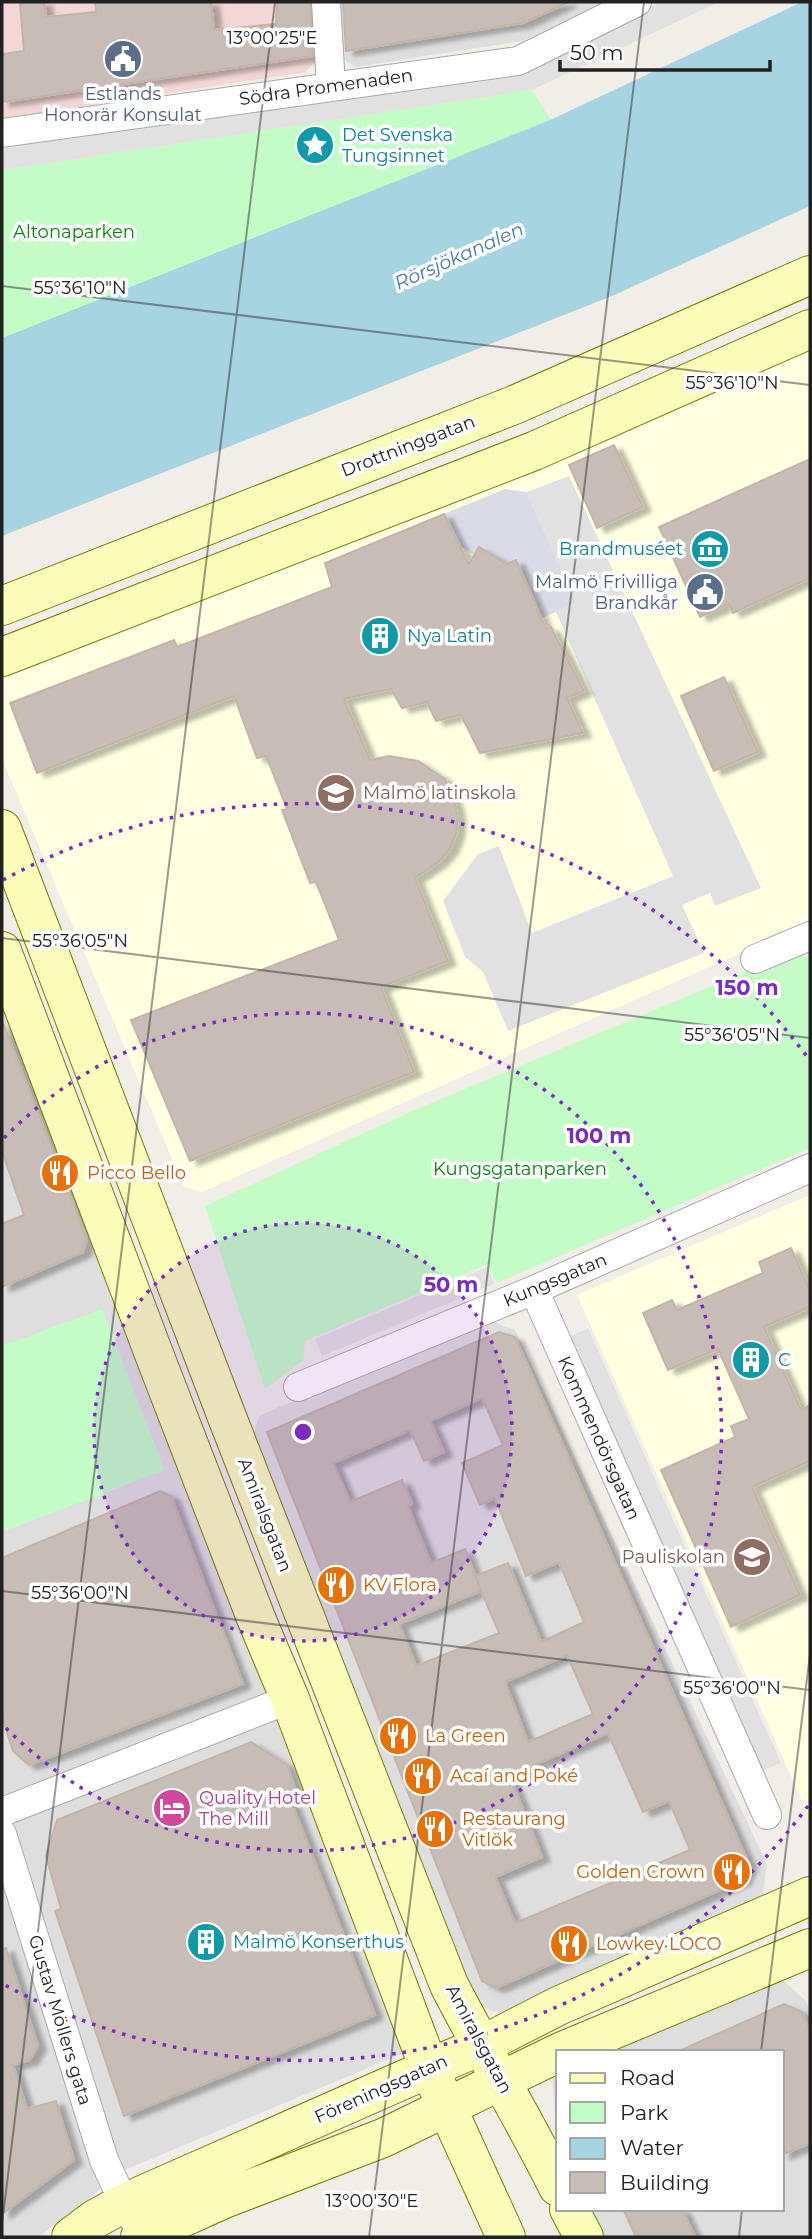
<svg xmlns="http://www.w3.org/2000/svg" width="812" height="2239" viewBox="0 0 812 2239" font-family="Montserrat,sans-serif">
  <defs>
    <filter id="shadow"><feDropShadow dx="8" dy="4.5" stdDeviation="2" flood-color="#0004"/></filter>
  </defs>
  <rect width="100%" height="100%" fill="#f1eee7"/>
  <path fill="#dfdede" d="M331 2H605L522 41 355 67 333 52Z
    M2 1003 406 2052 127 2169 38 2237H2Z
    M483 1318 515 1330 767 1864 762 1899 504 2015 462 1999 250 1446 259 1416Z
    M779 1977 805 2000 810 2010V2237H602L590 2209H782V2052H598Z
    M558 2069V2140L556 2134 552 2071Z"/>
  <path fill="#f2d7d6" d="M2 2H321L324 54 305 72 2 119Z"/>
  <path fill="#ffffe2" d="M810 341V922L202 1192 184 1187 2 759V677L7 669Z
    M810 1195V1819L577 1295Z"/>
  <path fill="#c3fcc7" d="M532 90 551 120 2 338V170Z
    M796 951 810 960V1148L497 1283 488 1264 305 1341 303 1360 265 1389 205 1206 412 1111Z
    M102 1309 165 1470 2 1532V1346Z"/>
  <path fill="#e1e1e1" d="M661 2H719L532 90 2 170V146L531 64Z
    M569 476 761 888 715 906 710 893 682 905 704 953 508 1031 483 972 465 957 443 901 478 854 499 846 532 933 673 876 556 612 576 603 527 492Z
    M487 1267 494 1284 322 1356 315 1339Z
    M588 1328 781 1763 754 1774 562 1340Z"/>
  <path fill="#dbdbe7" d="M505 489 527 492 576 603 542 618 516 560 496 569 497 558 479 547 474 555 459 545 444 514Z"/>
  <path fill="#a6d4e1" d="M802 2H810V206L612 296 2 536V338L550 120Z"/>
  <path fill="#c7bdb6" stroke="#c4b4a8" stroke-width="2" fill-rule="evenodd" filter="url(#shadow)" d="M20 2H44L46 17 96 12 95 2H211L214 30 276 24 277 2H310L313 56 2 102V54L24 51Z
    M343 2H569L523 23 346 51Z
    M614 445 643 507 597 528 569 465Z
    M810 459V578L733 613 729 604 700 617 659 527Z
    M444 514 469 564 479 547 507 564 516 560 546 629 551 627 584 691 567 698 583 733 480 753 461 715 436 721 427 702 402 708 391 689 344 699 370 760 389 756 418 761 445 779 455 804 458 819 456 834 450 849 440 861 415 878 448 961 381 987 414 1072 190 1161 131 1020 339 940 316 882 310 883 282 810 287 809 266 756 257 758 234 696 37 773 10 703 174 640 177 647 332 587 325 563Z
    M724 677 758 752 714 771 681 696Z
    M2 1023H3L87 1239 83 1252 2 1287V1224L24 1215 2 1151Z
    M791 1248 810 1291V1307L764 1327 801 1410 810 1405V1461L752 1487 800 1595 731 1627 661 1470 735 1437 731 1426 749 1419 718 1349 668 1370 643 1313 672 1300 677 1310 763 1273 759 1262Z
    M499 1332 515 1337 749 1864 743 1880 496 1988 482 1981 267 1432ZM482 1398 503 1445 462 1463 480 1505 495 1498 526 1576 559 1562 584 1622 541 1642 508 1563 475 1576 499 1633 416 1666 399 1624 481 1591 465 1549 431 1563 408 1507 412 1503 402 1480 350 1502 333 1463 410 1430 424 1461 444 1452 430 1421ZM567 1655 593 1714 528 1742 505 1682ZM608 1733 643 1812 669 1801 690 1850 515 1923 495 1877 542 1857 511 1779 538 1768 536 1764Z
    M160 1491 171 1496 243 1684 29 1765 13 1751 2 1717V1558Z
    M251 1742 287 1765 297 1794 289 1796 375 2015 124 2116 55 1911 61 1909 46 1856 57 1820Z
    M6 1948 38 2046 30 2060 13 2065 27 2109 56 2101 74 2160 2 2214V1949Z
    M784 2004 802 2012 810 2030V2143L782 2155V2052H677Z
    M623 2209H682L695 2237H636Z"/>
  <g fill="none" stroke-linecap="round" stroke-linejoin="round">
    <defs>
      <path id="street" d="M326 2 331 86
        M2 133 518 61 637 2
        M755 959 810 936
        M534 1290 767 1815
        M298 1387 534 1290 810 1168
        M2 1812 290 1699
        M2 1834 104 2160 124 2203 134 2220"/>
      <path id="secondary" d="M2 606 514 405 810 275
        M2 657 534 451 810 329
        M2 829 227 1417 449 1985C484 2053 524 2119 558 2187
        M2 951 154 1354 256 1618 290 1699 429 2068 506 2237
        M560 2052 810 1948
        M569 2209 584 2237
        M71 2237 95 2219 124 2203 480 2046 558 2006 810 1896
        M140 2237 224 2199 383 2138 558 2053"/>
    </defs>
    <use href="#street" stroke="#a8a8a8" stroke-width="30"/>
    <use href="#secondary" stroke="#737f00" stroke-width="40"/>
    <use href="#street" stroke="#fff" stroke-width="28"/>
    <use href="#secondary" stroke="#fafcba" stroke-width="38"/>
  </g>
  <path fill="none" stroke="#212121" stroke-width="2" stroke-opacity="0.45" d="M2 286 810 385M2 938 810 1038M2 1591 810 1690M761 2052 810 1654M2 2224 275 2M369 2237 644 2M739 2237 742 2209"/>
  <circle cx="303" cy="1432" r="209" fill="#7b2cbf" fill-opacity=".12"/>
  <g fill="none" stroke="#7b2cbf" stroke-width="3.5" stroke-dasharray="3.5 7">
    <circle cx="303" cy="1432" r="209"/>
    <path d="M4 1138A419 419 0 1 1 4 1726"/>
    <path d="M808 1806A628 628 0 0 1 3 1984M3 880A628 628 0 0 1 808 1058"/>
  </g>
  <defs>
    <symbol id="civic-disc" viewBox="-11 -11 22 22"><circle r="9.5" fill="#5c6f8a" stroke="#fff"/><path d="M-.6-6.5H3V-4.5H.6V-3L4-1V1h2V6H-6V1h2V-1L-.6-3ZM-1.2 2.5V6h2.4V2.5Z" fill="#fff"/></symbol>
    <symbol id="sight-disc" viewBox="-11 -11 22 22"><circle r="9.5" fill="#0f9aa8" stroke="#fff"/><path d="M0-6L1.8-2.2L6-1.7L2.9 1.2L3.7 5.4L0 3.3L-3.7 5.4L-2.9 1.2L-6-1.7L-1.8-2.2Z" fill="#fff"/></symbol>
    <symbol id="museum-disc" viewBox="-11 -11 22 22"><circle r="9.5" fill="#0f9aa8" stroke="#fff"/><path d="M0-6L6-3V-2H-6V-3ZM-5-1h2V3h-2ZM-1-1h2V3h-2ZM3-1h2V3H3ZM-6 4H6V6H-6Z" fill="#fff"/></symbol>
    <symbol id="building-disc" viewBox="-11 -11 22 22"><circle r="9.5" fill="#0f9aa8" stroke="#fff"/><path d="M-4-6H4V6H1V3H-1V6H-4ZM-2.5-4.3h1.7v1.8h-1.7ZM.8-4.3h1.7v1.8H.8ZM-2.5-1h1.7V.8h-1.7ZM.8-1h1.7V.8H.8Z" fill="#fff"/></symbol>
    <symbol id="school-disc" viewBox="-11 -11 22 22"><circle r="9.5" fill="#8d6e63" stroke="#fff"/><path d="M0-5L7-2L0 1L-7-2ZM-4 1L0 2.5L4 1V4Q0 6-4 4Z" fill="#fff"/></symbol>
    <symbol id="restaurant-disc" viewBox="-11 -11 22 22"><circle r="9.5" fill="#e8710a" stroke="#fff"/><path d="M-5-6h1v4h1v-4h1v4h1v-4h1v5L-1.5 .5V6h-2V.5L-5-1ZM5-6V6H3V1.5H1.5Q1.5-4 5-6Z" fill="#fff"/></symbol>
    <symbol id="hotel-disc" viewBox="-11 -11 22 22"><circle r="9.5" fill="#d1479c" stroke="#fff"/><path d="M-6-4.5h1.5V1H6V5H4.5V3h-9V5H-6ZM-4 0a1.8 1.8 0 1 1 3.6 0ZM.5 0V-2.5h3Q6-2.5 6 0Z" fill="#fff"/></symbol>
  </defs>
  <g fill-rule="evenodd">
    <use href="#civic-disc" x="101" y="37" width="44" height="44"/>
    <use href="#sight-disc" x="293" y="123" width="44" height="44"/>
    <use href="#museum-disc" x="688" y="527" width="44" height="44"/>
    <use href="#civic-disc" x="683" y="570" width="44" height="44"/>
    <use href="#building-disc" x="358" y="614" width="44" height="44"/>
    <use href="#school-disc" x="314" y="771" width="44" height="44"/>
    <use href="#restaurant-disc" x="38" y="1151" width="44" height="44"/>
    <use href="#building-disc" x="729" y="1338" width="44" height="44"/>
    <use href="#school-disc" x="730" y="1535" width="44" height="44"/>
    <use href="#restaurant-disc" x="314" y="1563" width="44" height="44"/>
    <use href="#restaurant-disc" x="376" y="1714" width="44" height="44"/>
    <use href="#restaurant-disc" x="401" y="1754" width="44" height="44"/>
    <use href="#hotel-disc" x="150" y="1786" width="44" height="44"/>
    <use href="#restaurant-disc" x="413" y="1807" width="44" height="44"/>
    <use href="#restaurant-disc" x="710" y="1850" width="44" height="44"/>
    <use href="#building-disc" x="184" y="1920" width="44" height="44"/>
    <use href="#restaurant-disc" x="547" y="1922" width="44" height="44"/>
  </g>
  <g text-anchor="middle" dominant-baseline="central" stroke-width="7" stroke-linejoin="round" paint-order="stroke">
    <g font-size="18" fill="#212121" stroke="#fff">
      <text transform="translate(326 87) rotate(-8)">Södra Promenaden</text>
      <text transform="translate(408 446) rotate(-21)">Drottninggatan</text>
      <text transform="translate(555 1280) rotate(-23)">Kungsgatan</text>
      <text transform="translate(599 1438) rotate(66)">Kommendörsgatan</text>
      <text transform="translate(265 1515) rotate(69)">Amiralsgatan</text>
      <text transform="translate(60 2020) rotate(73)">Gustav Möllers gata</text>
      <text transform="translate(479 2039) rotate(62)">Amiralsgatan</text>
      <text transform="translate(381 2089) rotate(-24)">Föreningsgatan</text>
    </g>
    <g font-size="18" fill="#4e5e75" stroke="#fff">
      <text x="123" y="94">Estlands<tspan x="123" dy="21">Honorär Konsulat</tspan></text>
      <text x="678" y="582" text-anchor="end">Malmö Frivilliga<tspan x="678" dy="21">Brandkår</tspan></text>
    </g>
    <g font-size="18" fill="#0d838f" stroke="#fff" text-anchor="start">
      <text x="342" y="135">Det Svenska<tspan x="342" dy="21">Tungsinnet</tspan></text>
      <text x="683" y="549" text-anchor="end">Brandmuséet</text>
      <text x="407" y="636">Nya Latin</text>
      <text x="778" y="1360">C</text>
      <text x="233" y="1942">Malmö Konserthus</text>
    </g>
    <g font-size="18" fill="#078710" stroke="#fff">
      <text x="74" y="232">Altonaparken</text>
      <text x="520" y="1169">Kungsgatanparken</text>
    </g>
    <g font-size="18" fill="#785e54" stroke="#fff" text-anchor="start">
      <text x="363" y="793">Malmö latinskola</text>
      <text x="725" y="1557" text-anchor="end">Pauliskolan</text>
    </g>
    <g font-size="18" fill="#c56008" stroke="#fff" text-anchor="start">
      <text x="87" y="1173">Picco Bello</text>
      <text x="363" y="1585">KV Flora</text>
      <text x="425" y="1736">La Green</text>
      <text x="450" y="1776">Acaí and Poké</text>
      <text x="462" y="1819">Restaurang<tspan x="462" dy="21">Vitlök</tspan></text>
      <text x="705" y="1872" text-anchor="end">Golden Crown</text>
      <text x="596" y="1944">Lowkey LOCO</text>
    </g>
    <g font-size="18" fill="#b23c85" stroke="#fff" text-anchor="start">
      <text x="199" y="1798">Quality Hotel<tspan x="199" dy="21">The Mill</tspan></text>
    </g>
    <g font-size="19" font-style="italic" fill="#447aae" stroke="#fff">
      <text transform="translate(459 256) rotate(-24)">Rörsjökanalen</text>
    </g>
  </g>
  <g font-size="18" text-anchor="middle" fill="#212121" stroke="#fff" stroke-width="7" stroke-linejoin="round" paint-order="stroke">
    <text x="272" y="44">13°00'25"E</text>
    <text x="80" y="294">55°36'10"N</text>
    <text x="732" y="389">55°36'10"N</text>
    <text x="80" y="947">55°36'05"N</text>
    <text x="732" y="1041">55°36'05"N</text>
    <text x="80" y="1599">55°36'00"N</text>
    <text x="732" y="1694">55°36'00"N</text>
    <text x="372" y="2207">13°00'30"E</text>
  </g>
  <circle cx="303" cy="1432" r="10" fill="#7b2cbf" stroke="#fff" stroke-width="3.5"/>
  <g font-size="21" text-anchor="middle" font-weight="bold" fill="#7b2cbf" stroke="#fff" stroke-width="7" stroke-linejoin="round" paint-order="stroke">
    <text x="747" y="995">150 m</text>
    <text x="599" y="1143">100 m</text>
    <text x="451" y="1292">50 m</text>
  </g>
  <rect width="812" height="2239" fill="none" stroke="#212121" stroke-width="7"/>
  <rect x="556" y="2050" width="228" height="161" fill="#ffffff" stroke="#a6a6a6" stroke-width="2"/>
  <rect x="570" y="2073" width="35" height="10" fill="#fafcba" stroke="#a6a6a6" stroke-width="2"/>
  <text x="620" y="2085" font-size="21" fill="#212121">Road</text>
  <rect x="570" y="2102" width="35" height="21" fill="#c3fcc7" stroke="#a6a6a6" stroke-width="2"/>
  <text x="620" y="2120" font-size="21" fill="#212121">Park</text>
  <rect x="570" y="2138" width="35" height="21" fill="#a6d4e1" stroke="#a6a6a6" stroke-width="2"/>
  <text x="620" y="2155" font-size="21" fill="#212121">Water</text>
  <rect x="570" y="2172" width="35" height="21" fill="#c7bdb6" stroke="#a6a6a6" stroke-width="2"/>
  <text x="620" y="2190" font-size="21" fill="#212121">Building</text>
  <path d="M560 60v10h210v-10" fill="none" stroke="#212121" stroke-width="3.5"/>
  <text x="570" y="60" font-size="21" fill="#212121" stroke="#ffffff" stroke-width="5" paint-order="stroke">50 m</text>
</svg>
